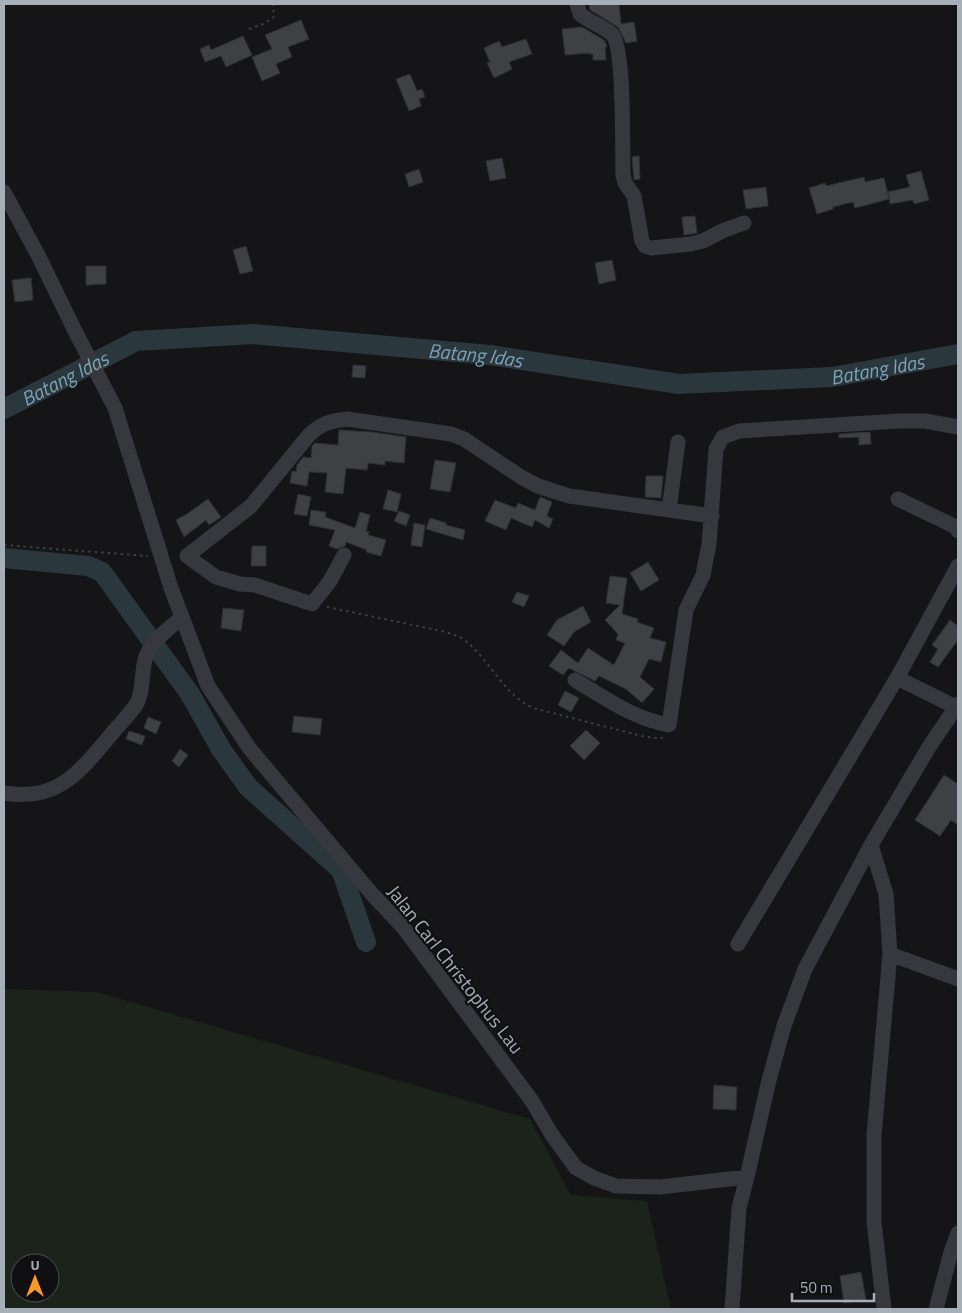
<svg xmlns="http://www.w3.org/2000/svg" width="962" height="1313" viewBox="0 0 962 1313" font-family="'Titillium Web',sans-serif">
  <rect width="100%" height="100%" fill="#151517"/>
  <path fill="#1b231b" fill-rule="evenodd" d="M4 989 97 992 530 1119 571 1195 647 1201 671 1309H4ZM20 1263H50V1293H20Z"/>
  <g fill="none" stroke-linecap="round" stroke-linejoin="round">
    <g stroke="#2a373c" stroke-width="20">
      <path id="s1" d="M4 409 136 341 253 334 490 355 679 384 832 377 958 354"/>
      <path d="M4 558 88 566 102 572 190 694 221 749 248 787 341 870 366 942"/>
    </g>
  </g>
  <path fill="#3f4044" stroke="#2f3033" d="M589 4H619L621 24 634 22 637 41 626 43 618 27 590 10Z
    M301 20 309 39 288 47 292 57 276 64 280 73 262 81 252 57 272 49 265 35Z
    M582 27 604 40 607 47H605L606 60H593V54H589V53L565 55 562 29Z
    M243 36 252 55 226 67 221 56 205 62 200 49 209 45 211 50Z
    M526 39 532 54 509 62 512 69 494 78 487 63 490 62 484 48 499 41 502 47Z
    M410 74 417 91 422 89 425 97 419 99 421 106 409 111 396 79Z
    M639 156 640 179 634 180 632 157Z
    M502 158 506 178 490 181 486 161Z
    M419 169 423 182 409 187 405 174Z
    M921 171 929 200 914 204 913 200 890 204 888 192 910 187 906 175Z
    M864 177 865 182 884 178 889 199 855 208 853 202 833 207V209L817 214 809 188 825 183 826 186Z
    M766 187 768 206 746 209 743 190Z
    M695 216 697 233 684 235 682 217Z
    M246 246 253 271 240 274 233 250Z
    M612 260 616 280 599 284 595 263Z
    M86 266H106V284L86 285Z
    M31 278 33 300 15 302 12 280Z
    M353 365 366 366 365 378 352 377Z
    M339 430 372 432 406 437 404 463 385 461V465L368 463 367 470 346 468 343 494 325 492 327 473 309 472 307 486 290 483 292 471 296 472 297 465 303 457 311 458 312 446 315 443 338 445Z
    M870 432 871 444 859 445V437L839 438V434Z
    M435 460 456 463 450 492 430 489Z
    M646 476H663L661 498 645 497Z
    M388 490 401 494 397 512 383 509Z
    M298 494 311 497 307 516 294 514Z
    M540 497 552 502 547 516 553 519 549 528 535 520 532 527 511 518 506 530 485 521 495 500 516 508 518 503 535 510Z
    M208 499 221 517 209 525 206 520 184 537 176 520 187 514Z
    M311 510 326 512 325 517 355 528 360 512 370 515 366 531 369 532 368 535 386 540 381 556 366 552 367 550 346 542 345 546 337 549 329 546 335 530 309 525Z
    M399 511 410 515 406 526 394 521Z
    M430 518 446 523V525L465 530 463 540 426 529Z
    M414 523 425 525 422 547 411 545Z
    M252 546H266V566H251Z
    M648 562 659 580 641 591 630 573Z
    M610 576 627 578 622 614 638 619 637 622 654 628 650 638 666 642 661 662 649 659 640 677 654 689 642 703 626 689 599 676 595 681 569 668 563 675 549 666 561 650 578 663 588 648 614 665 625 643 616 640 618 634 605 620 620 605 606 603Z
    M517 592 529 596 524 607 512 602Z
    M583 606 591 622 574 632 564 646 547 635 557 620Z
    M223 608 244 610 241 631 221 628Z
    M950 620 958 626V640L938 667 930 662 938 649 932 645Z
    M565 691 579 698 571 712 558 705Z
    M294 716 322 719 320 735 292 732Z
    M148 717 161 722 156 734 144 728Z
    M586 730 600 743 584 760 570 746Z
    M129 731 145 736 142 745 126 739Z
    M180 749 188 755 179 767 172 761Z
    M944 775 958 784V825L951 820 940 836 915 820Z
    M714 1085 737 1087 736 1110 713 1109Z
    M861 1272 866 1300 844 1303 840 1276Z"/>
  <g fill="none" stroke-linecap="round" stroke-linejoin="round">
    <path stroke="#3c3f44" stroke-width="2" stroke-dasharray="2.5 4" stroke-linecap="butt" d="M249 29 263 24 274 17 273 4
      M4 545 148 556
      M327 607 446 632C454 635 461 637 467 642 491 662 504 695 533 708L642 736 655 738H663"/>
    <path stroke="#36383d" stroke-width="15" d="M577 4 580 14C589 22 603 26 612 34 625 47 622 152 623 175L625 183 634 196 642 241 645 246 651 248 691 244 703 241 722 231 744 223
      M4 192 39 257 75 331 115 408 171 588 208 686 250 749 372 894 403 927 532 1101 552 1135 576 1168 594 1178 616 1186 660 1187 747 1177
      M898 499 956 527 958 531
      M669 510 678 442
      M344 555 330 581 312 604 255 585 240 584 216 577 187 556 251 506 309 435C322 423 330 421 347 419L451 434 464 439 521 477 538 486 569 496 712 516
      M575 680C605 698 634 719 669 725L686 610 703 575 709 544 716 449 723 437 739 431 899 421H925L958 427
      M956 707 897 678 958 566
      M4 793C56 802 78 774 109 737 117 727 128 716 136 705 144 691 141 675 145 660 149 642 169 629 182 617
      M871 845 886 894 890 954 874 1135V1222L884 1309
      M738 944 897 678
      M890 954 958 979
      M732 1309 739 1208 747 1177 769 1080 784 1026 805 969 871 845 929 747 958 704
      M936 1309 951 1252 958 1233"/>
  </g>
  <g text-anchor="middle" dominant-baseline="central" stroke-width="4.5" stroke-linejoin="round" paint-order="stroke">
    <g font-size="19" fill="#a6aeb8" stroke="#101012">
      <text transform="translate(456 969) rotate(52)">Jalan Carl Christophus Lau</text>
    </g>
    <g font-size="20" font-style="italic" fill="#7ba2b6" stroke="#101012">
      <text stroke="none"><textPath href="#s1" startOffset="489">Batang Idas</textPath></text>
      <text stroke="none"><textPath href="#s1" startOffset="894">Batang Idas</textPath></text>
      <text stroke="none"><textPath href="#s1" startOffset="68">Batang Idas</textPath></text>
    </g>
  </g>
  <rect width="962" height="1313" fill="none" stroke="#a6aeb8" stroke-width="10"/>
  <g transform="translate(35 1278)"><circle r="24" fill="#101012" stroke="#4c4f54"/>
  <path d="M0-4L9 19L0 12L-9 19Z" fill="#fd9927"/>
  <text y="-8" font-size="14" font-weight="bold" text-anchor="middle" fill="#a6aeb8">U</text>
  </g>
  <path d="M792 1293v8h82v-8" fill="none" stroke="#a6aeb8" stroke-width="2.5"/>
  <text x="800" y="1293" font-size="15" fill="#a6aeb8" stroke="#101012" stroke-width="4" paint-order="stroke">50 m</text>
</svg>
